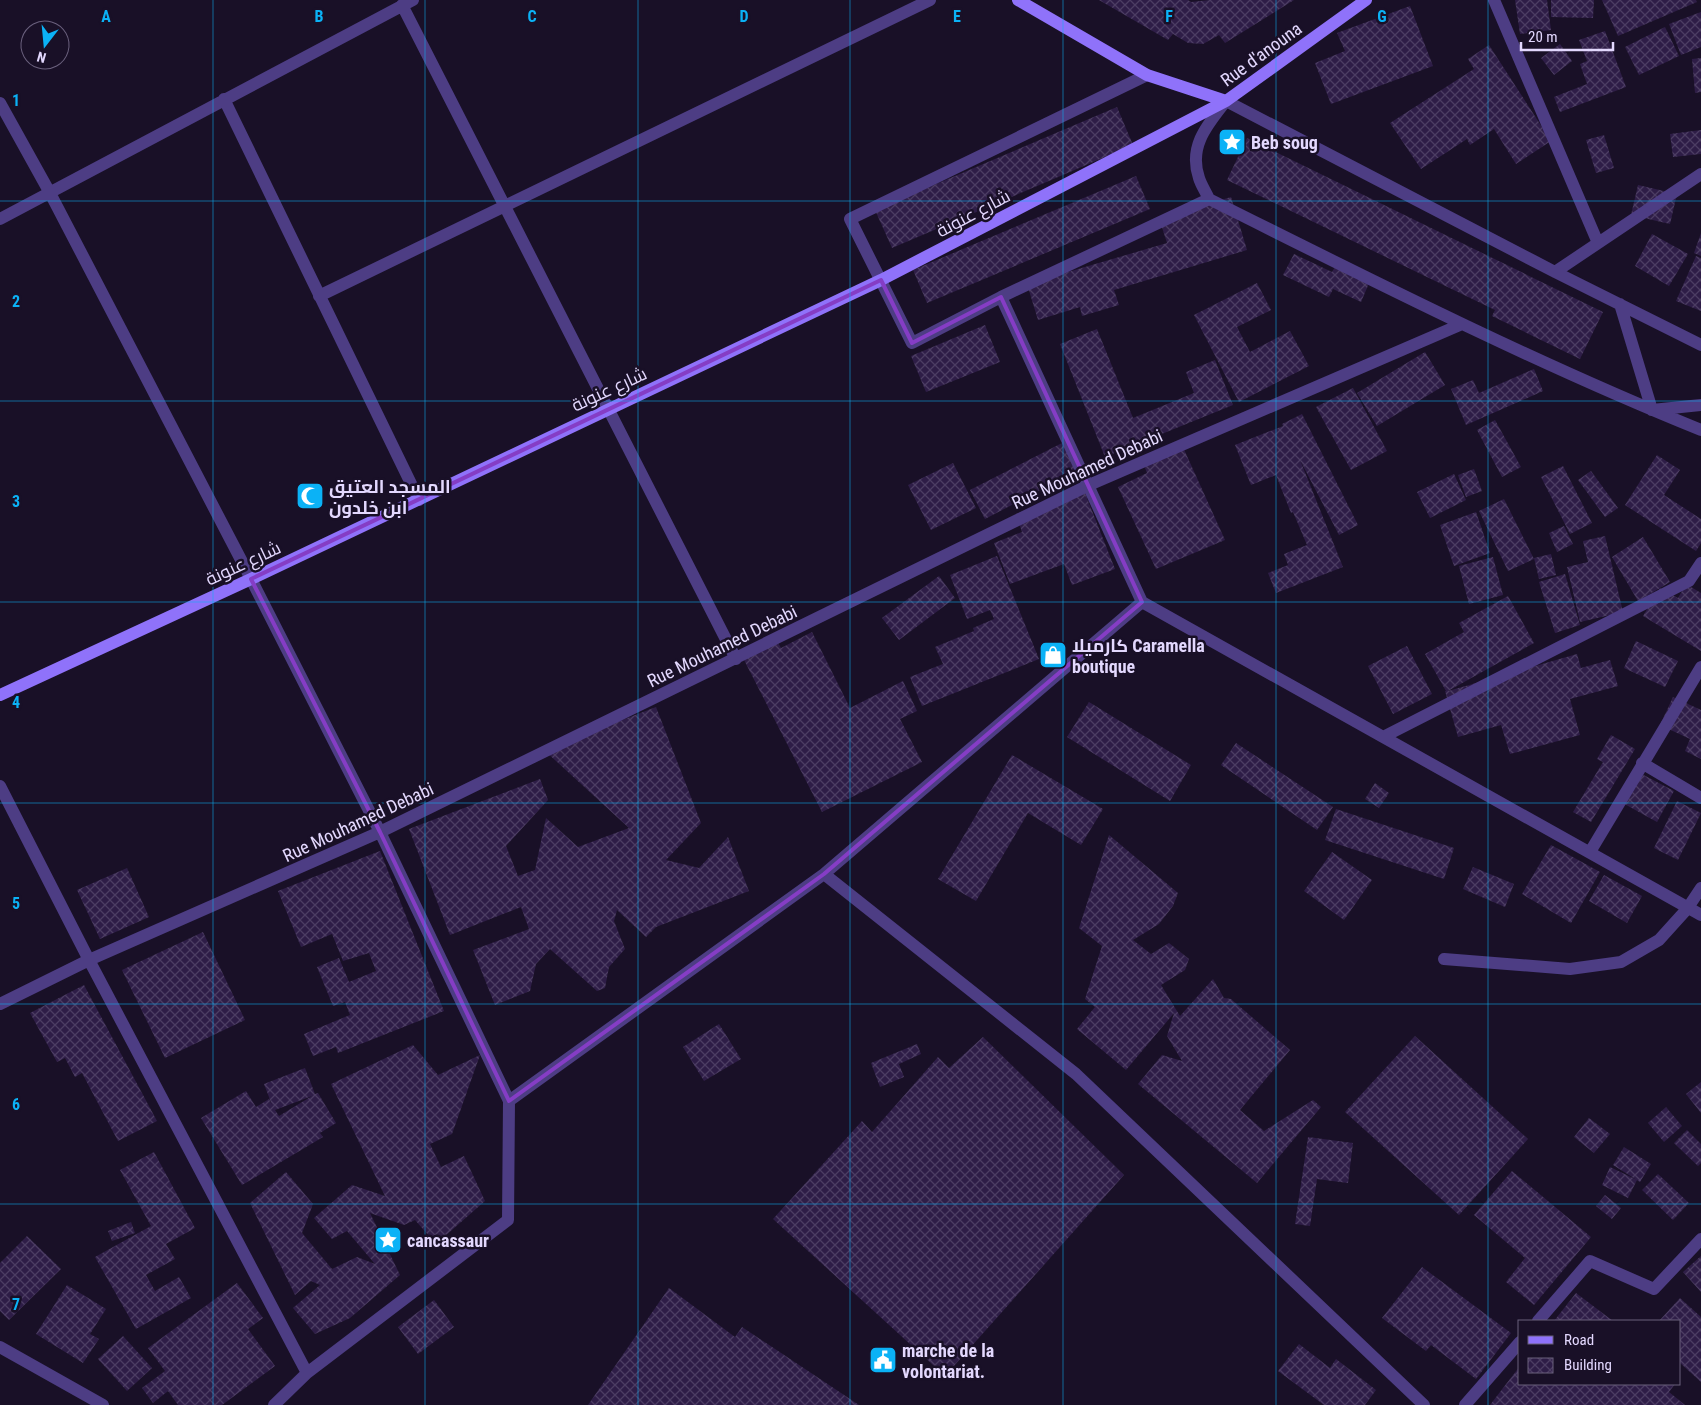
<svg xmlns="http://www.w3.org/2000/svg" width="1701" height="1405" viewBox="0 0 1701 1405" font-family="'Roboto Condensed',Cairo,sans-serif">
  <defs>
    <pattern id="building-cross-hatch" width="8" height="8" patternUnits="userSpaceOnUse" patternTransform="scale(1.25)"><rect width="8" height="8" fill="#2e1d47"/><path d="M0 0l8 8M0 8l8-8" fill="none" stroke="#4c3d63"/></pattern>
  </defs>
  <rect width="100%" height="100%" fill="#191027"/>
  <path fill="url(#building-cross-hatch)" fill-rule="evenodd" d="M1099 0H1188L1191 2 1210 0H1294L1225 43 1219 35 1203 44 1188 43 1173 34 1168 40Z
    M1515 0H1547L1551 30 1520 34Z
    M1551 0H1594L1593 18 1551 17Z
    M1602 0H1696L1697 2 1618 36Z
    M1410 6 1433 66 1331 104 1315 63 1345 51 1337 33Z
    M1701 12V47L1681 55 1669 24Z
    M1665 27 1679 56 1639 75 1625 47Z
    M1605 31 1626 87 1560 112 1554 97 1587 84 1580 64 1587 61 1579 40Z
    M1560 44 1572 61 1554 75 1541 58Z
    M1489 45 1551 141 1516 164 1494 129 1470 145 1467 139 1421 169 1390 123 1474 69 1468 59Z
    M1701 58V92L1695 93 1692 59Z
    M1117 107 1133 145 892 248 875 210Z
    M1701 130V154L1673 157 1670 134Z
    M1604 135 1614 168 1596 173 1586 140Z
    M1247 138 1603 312 1580 359 1492 316 1495 310 1227 180Z
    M1136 176 1150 209 927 303 913 270Z
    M1638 185 1677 194 1670 224 1631 215Z
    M1231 197 1247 250 1114 290 1119 305 1082 316 1080 307 1038 320 1027 284 1167 243 1159 218Z
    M1701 233V256L1694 253Z
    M1652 234 1688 254 1669 286 1635 266Z
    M1294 254 1332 272 1336 265 1370 281 1361 302 1333 289 1329 297 1283 275Z
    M1696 256 1701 258V311L1676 301Z
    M1257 283 1271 310 1237 327 1250 352 1290 331 1309 366 1239 402 1194 315Z
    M985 325 1000 362 926 392 911 356Z
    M1097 329 1133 418 1194 393 1186 372 1215 360 1233 405 1105 457 1060 344Z
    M1425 352 1445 385 1377 426 1357 393Z
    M1534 369 1543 391 1466 425 1451 389 1473 380 1479 393Z
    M1353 388 1387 451 1351 470 1316 407Z
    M1302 414 1358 525 1339 535 1300 460 1343 567 1276 593 1268 573 1288 565 1284 554 1307 545 1293 512 1291 513 1276 475 1251 485 1235 445 1283 426 1282 424Z
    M1495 420 1521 467 1502 477 1477 430Z
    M1062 443 1077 471 985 519 970 490Z
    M1182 445 1225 540 1156 569 1118 487 1147 473 1143 463Z
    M1657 455 1680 470 1664 495 1701 519V543L1696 551 1625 505Z
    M953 463 976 508 931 530 908 485Z
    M1563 466 1592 523 1570 534 1541 477Z
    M1474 469 1482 491 1466 497 1458 475Z
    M1591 471 1618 508 1605 517 1578 480Z
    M1454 474 1466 500 1430 518 1417 492Z
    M1083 488 1115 569 1072 585 1064 564 1010 584 994 543 1022 532 1016 514Z
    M1504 499 1534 559 1508 571 1479 511Z
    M1476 512 1490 553 1454 566 1440 525Z
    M1564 526 1573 544 1557 552 1549 533Z
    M1605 536 1623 612 1580 622 1567 567 1588 562 1583 541Z
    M1643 537 1670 582 1660 588 1678 598 1686 584 1701 593V651L1643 616 1660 588 1638 601 1612 557Z
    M1551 554 1556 575 1539 579 1534 558Z
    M997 556 1039 659 922 706 910 677 943 664 935 647 974 631 973 628 994 619 990 610 967 619 950 575Z
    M1493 557 1503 595 1469 604 1459 566Z
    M1565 574 1580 625 1555 633 1539 582Z
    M939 576 955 598 899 640 882 618Z
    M1508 596 1534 643 1448 691 1577 654 1581 668 1610 660 1618 686 1570 699 1580 735 1510 754 1501 725 1458 737 1445 691H1446L1425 654 1464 632 1459 623Z
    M812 632 850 708 903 681 917 711 900 719 922 762 822 812 742 656 776 639 781 648Z
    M1636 641 1678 661 1665 687 1624 668Z
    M1407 646 1432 694 1393 714 1368 666Z
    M1673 697 1701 710V759L1685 751 1690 739 1660 725Z
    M1089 702 1191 765 1170 801 1067 737Z
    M656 707 701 823 666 860 699 868 728 837 749 891 656 927 646 937 617 910 614 921 625 949 609 967 605 988 597 991 550 949 536 964 530 991 495 1005 473 950 529 929 521 907 450 935 409 829 540 779 548 800 506 846 518 876 535 870 546 818 578 847 629 828 544 750Z
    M1611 735 1635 749 1591 822 1573 812 1603 762 1597 759Z
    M1236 743 1333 807 1317 830 1221 765Z
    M1012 755 1103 809 1081 845 1028 813 976 901 938 879Z
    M1636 771 1674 791 1657 822 1619 801Z
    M1375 783 1389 793 1379 808 1365 799Z
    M1677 801 1701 813 1678 860 1654 848Z
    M1336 809 1454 848 1444 879 1325 840Z
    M1109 835 1178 893 1173 906 1159 924 1133 940 1151 954 1169 943 1189 959 1185 970 1161 985 1180 1016 1213 979 1224 998 1231 999 1290 1050 1240 1110 1264 1131 1313 1100 1321 1107 1257 1183 1138 1084 1162 1055 1182 1061 1167 1036 1174 1013 1126 1070 1077 1029 1095 1007 1085 999 1102 946 1079 928Z
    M1551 845 1600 872 1571 923 1522 894Z
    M380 851 444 1011 338 1053 336 1047 313 1056 304 1034 350 1015 345 1002 333 1006 317 967 339 958 349 982 376 971 369 953 343 961 332 934 301 947 278 891Z
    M1332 852 1372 880 1344 920 1304 891Z
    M1473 867 1514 884 1505 907 1463 889Z
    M127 868 149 917 100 939 77 890Z
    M1604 875 1642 896 1627 923 1589 901Z
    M203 932 245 1020 165 1058 122 970Z
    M84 985 157 1121 118 1141 82 1073 75 1077 65 1058 57 1062 30 1013Z
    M719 1024 741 1059 704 1081 683 1047Z
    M1415 1036 1528 1139 1459 1215 1345 1112Z
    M983 1037 1124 1175 945 1376 773 1219 862 1121 872 1132 938 1057 949 1068Z
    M917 1044 921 1054 899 1064 904 1077 880 1087 871 1063Z
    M413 1045 438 1075 480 1055 452 1134 430 1144 441 1167 464 1156 485 1201 436 1244 415 1220 404 1225 370 1213 400 1275 350 1318 315 1334 293 1308 320 1285 311 1281 295 1295 250 1203 286 1172 313 1204 302 1233 332 1269 357 1257 375 1264 347 1231 332 1239 314 1218 352 1185 385 1196 331 1084Z
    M305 1068 315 1094 318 1093 336 1123 320 1133 323 1137 242 1185 201 1118 246 1091 256 1107 269 1099 272 1105 264 1084ZM312 1096 279 1116 275 1110Z
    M1701 1082V1113L1686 1094Z
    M1666 1107 1682 1126 1664 1142 1648 1123Z
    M1589 1118 1610 1134 1594 1153 1574 1137Z
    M1687 1130 1701 1144V1163L1698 1166 1674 1143Z
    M1308 1137 1353 1143 1348 1183 1317 1179 1310 1226 1295 1224Z
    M1624 1147 1651 1164 1640 1182 1613 1165Z
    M154 1152 195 1228 166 1244 175 1259 146 1275 155 1291 179 1277 191 1298 136 1329 95 1257 151 1226 120 1170Z
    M1610 1167 1637 1180 1628 1198 1602 1185Z
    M1512 1171 1591 1237 1534 1305 1506 1282 1525 1258 1474 1215Z
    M1658 1174 1689 1203 1673 1220 1642 1190Z
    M1605 1195 1621 1208 1612 1219 1596 1206Z
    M131 1222 135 1233 112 1241 108 1231Z
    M27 1236 61 1269 9 1320 0 1311V1263Z
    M1701 1256V1292L1683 1272Z
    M1422 1267 1511 1333 1476 1379 1431 1345 1426 1351 1382 1318Z
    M237 1283 263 1318 248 1329 275 1366 222 1405H178L168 1391 153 1403 142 1388 165 1371 148 1348Z
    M67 1285 106 1309 90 1334 99 1339 83 1363 36 1334Z
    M669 1288 735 1337 742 1327 859 1405H588Z
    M1576 1293 1613 1321H1554Z
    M1680 1298 1701 1317V1382L1680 1363V1321H1659Z
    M434 1300 454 1327 418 1354 398 1327Z
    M123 1336 152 1368 127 1391 98 1359Z
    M1299 1344 1330 1368 1336 1359 1376 1390 1365 1405H1324L1278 1371Z
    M1520 1366V1384H1675L1669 1392 1685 1405H1490Z"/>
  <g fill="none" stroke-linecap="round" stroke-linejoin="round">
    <path stroke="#4d3d84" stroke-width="12" d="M1494 0 1598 243
      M402 5 736 659
      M1147 75 850 219 912 343 1001 297 1209 199
      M224 99 419 500
      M0 103 50 193 251 579 380 832 509 1101
      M0 219 413 0
      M1555 272 1701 174
      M319 296 930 0
      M1001 297 1142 602 1701 915
      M1620 304 1652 410 1701 405
      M1701 345 1555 272 1226 101C1208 124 1188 146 1199 178 1201 185 1206 192 1209 199 1371 280 1533 362 1701 430
      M1383 737 1689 581 1701 563
      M1642 763 1701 798
      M0 786 89 960 307 1373
      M1590 852 1701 667
      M824 874 1076 1074 1424 1405
      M1444 959 1570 969 1621 962 1659 940 1687 909 1701 888
      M0 1004 89 960 380 832 1089 485 1462 324
      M1538 1321 1590 1261 1654 1289 1701 1239
      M0 1347 103 1405
      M274 1405 307 1373 508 1220 509 1101 824 874 1142 602
      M1465 1405 1520 1342"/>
    <path stroke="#8f72fa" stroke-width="12" d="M1018 0 1147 75 1226 101
      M0 695 251 579 881 280 1226 101 1366 0"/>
  </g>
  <path fill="none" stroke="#853dc5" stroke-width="4" stroke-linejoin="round" d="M881 280 912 343 1001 297 1142 602 824 874 509 1101 380 832 251 579Z"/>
  <path fill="none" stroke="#0bb2f6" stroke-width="1" stroke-opacity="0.55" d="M213 0V1405M425 0V1405M638 0V1405M850 0V1405M1063 0V1405M1276 0V1405M1488 0V1405M0 201H1701M0 401H1701M0 602H1701M0 803H1701M0 1004H1701M0 1204H1701"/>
  <defs>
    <symbol id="sight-square" viewBox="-11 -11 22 22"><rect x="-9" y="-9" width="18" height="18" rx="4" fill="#0bb2f6" stroke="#191027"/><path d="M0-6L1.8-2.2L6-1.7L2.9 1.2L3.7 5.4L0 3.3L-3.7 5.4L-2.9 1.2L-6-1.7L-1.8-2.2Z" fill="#fff"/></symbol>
    <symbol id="mosque-square" viewBox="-11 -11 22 22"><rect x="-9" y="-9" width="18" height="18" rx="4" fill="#0bb2f6" stroke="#191027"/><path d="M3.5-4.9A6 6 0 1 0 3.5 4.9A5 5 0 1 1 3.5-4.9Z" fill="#fff"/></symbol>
    <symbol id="shop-square" viewBox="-11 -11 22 22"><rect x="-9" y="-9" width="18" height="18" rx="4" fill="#0bb2f6" stroke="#191027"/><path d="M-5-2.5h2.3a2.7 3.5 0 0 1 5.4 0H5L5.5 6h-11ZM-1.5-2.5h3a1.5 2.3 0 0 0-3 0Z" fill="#fff"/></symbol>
    <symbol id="civic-square" viewBox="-11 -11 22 22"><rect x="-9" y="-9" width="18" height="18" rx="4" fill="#0bb2f6" stroke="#191027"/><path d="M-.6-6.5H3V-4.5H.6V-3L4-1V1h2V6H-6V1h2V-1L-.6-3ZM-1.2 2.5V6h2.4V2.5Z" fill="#fff"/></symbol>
  </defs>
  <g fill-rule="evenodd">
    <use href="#sight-square" x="1216" y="126" width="32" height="32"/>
    <use href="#mosque-square" x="294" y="480" width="32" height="32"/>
    <use href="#shop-square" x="1037" y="639" width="32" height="32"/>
    <use href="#sight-square" x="372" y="1224" width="32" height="32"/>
    <use href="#civic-square" x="867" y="1344" width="32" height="32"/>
  </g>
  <g text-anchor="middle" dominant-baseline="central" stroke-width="5" stroke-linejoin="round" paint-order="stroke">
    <g font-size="18" fill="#e3d8fe" stroke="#191027">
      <text transform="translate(1261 54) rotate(-36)">Rue d'anouna</text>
      <text transform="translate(973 213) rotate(-28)">شارع عنونة</text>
      <text transform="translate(609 389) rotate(-25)">شارع عنونة</text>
      <text transform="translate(1087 469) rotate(-25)">Rue Mouhamed Debabi</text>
      <text transform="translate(243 563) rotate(-25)">شارع عنونة</text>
      <text transform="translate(722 646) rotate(-26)">Rue Mouhamed Debabi</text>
      <text transform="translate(358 822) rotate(-25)">Rue Mouhamed Debabi</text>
    </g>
    <g font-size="18" font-weight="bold" fill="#e3d8fe" stroke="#191027" text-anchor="start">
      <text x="1251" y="142">Beb soug</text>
      <text x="329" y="486">المسجد العتيق<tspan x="329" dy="21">ابن خلدون</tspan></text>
      <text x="1072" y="645">كارميلا Caramella<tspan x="1072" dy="21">boutique</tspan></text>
      <text x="407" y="1240">cancassaur</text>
      <text x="902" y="1350">marche de la<tspan x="902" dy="21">volontariat.</tspan></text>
    </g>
  </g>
  <g font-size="16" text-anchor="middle" font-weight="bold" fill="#0bb2f6" stroke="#191027" stroke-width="5" stroke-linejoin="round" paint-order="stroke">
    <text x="106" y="22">A</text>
    <text x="319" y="22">B</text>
    <text x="532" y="22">C</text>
    <text x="744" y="22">D</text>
    <text x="957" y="22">E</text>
    <text x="1169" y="22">F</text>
    <text x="1382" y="22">G</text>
    <text x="16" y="106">1</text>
    <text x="16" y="307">2</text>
    <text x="16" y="507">3</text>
    <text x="16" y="708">4</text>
    <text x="16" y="909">5</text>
    <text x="16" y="1110">6</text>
    <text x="16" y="1310">7</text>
  </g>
  <rect x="1518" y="1320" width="162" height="65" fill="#191027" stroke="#6a607d"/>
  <rect x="1528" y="1336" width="25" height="8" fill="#8f72fa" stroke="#6a607d"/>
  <text x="1564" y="1345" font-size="15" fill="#e3d8fe">Road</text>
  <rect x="1528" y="1358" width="25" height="15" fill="url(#building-cross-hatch)" stroke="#6a607d"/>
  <text x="1564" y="1370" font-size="15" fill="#e3d8fe">Building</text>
  <g transform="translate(45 45) rotate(196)"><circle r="24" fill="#191027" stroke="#6a607d"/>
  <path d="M0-4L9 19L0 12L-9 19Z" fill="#0bb2f6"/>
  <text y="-8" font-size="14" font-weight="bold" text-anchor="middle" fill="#e3d8fe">N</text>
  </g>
  <path d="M1521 42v8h92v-8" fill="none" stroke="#e3d8fe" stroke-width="2.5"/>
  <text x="1528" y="42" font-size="15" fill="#e3d8fe" stroke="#191027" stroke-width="4" paint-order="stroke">20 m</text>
</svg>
